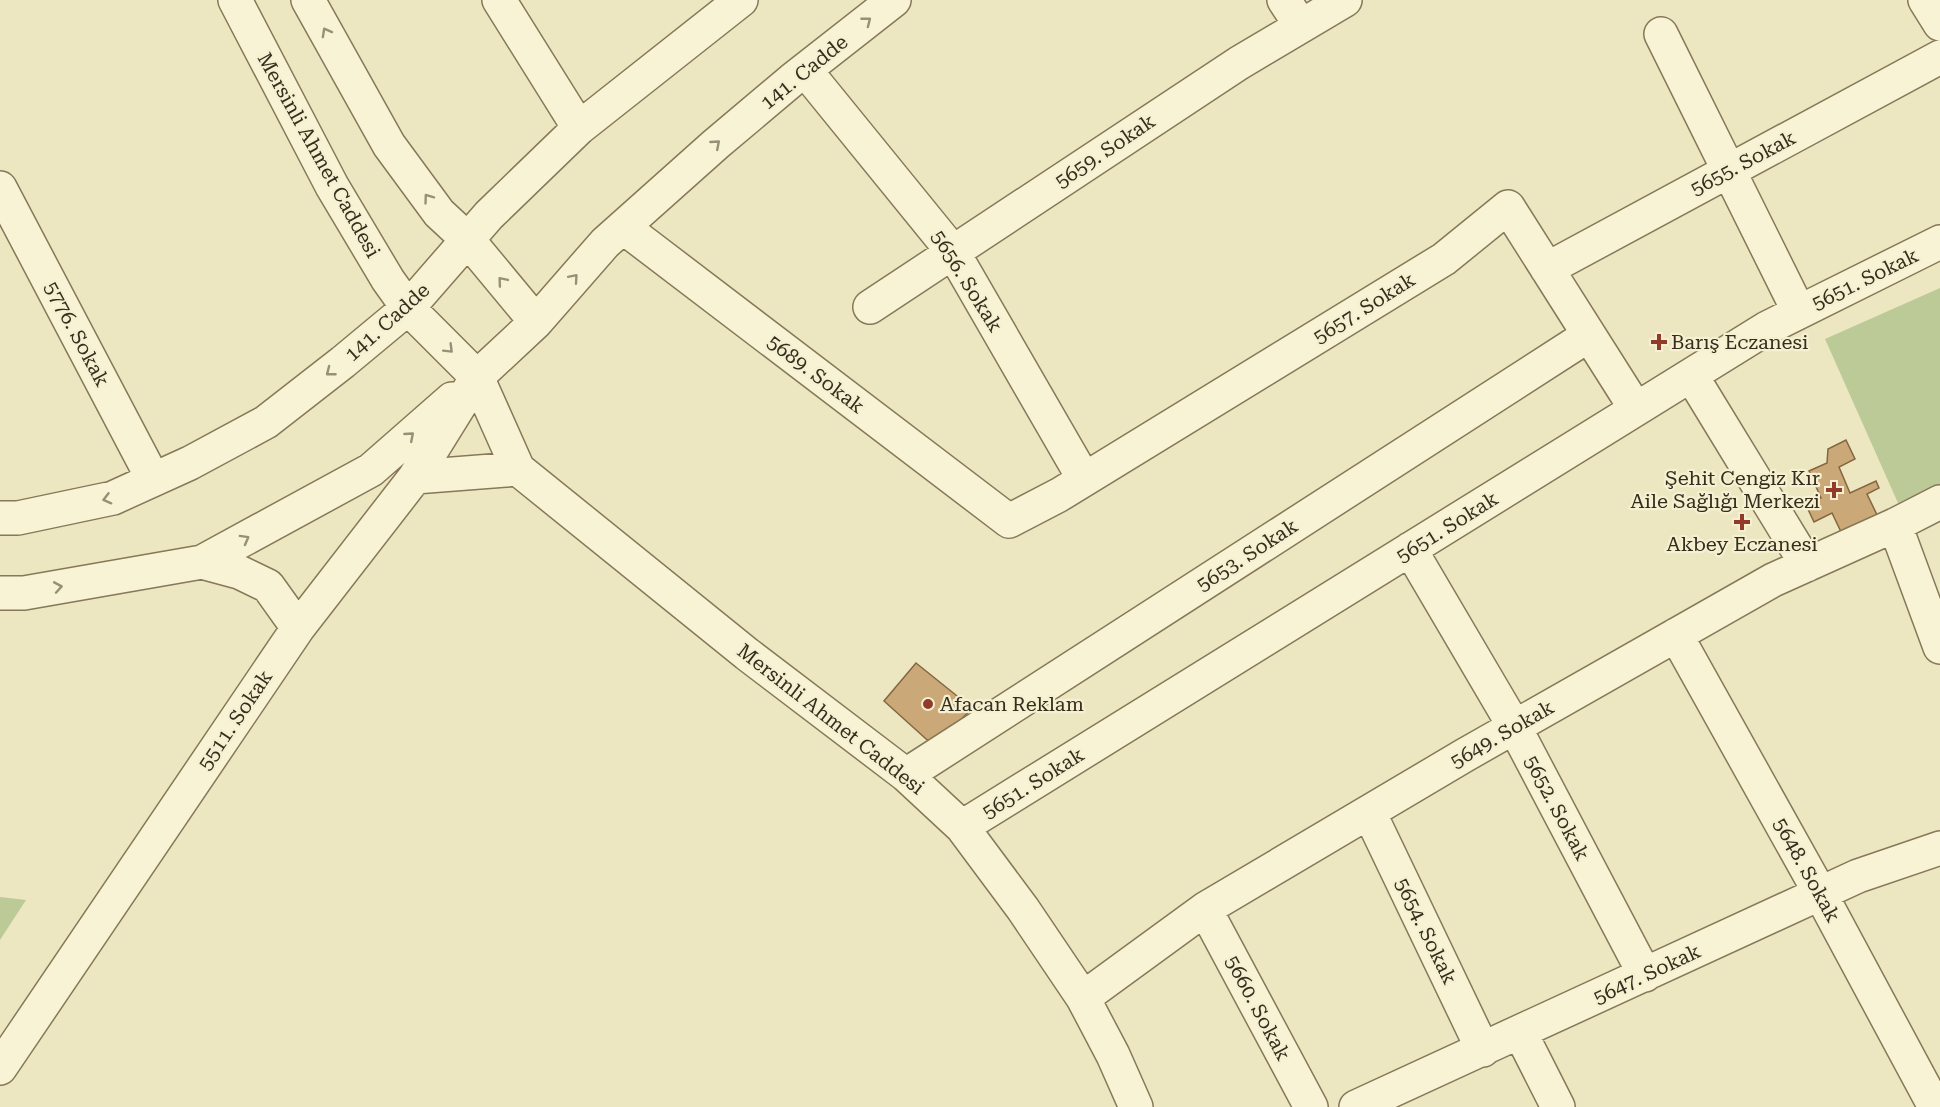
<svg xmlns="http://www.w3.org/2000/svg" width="1940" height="1107" viewBox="0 0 1940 1107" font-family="'Roboto Serif',serif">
  <rect width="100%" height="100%" fill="#ede7c1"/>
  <path fill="#bbca96" d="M1940 288V484L1898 503 1825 339Z
    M0 897 26 900 0 940Z"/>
  <path fill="#caa878" stroke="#846640" stroke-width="1.5" d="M1846 440 1855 459 1839 467 1850 493 1876 481 1879 488 1867 494 1879 519 1843 536 1832 513 1814 522 1806 505 1821 498 1809 471 1827 463 1828 449Z
    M916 663 972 708 935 747 884 701Z"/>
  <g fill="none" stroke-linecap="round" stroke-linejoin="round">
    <defs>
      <path id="minor" d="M235 0 332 186 388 280 408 308 477 377 536 322 605 243 716 144 792 80 894 0
        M308 0 389 145 439 213 468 240 536 322
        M499 0 579 128
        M1284 0 1301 26
        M1925 0 1940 24
        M1661 34 1799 312
        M805 70 953 252 1084 479
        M0 188 153 479
        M623 227 1009 521 1059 495 1444 259 1508 207 1636 409
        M1547 269 1940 57
        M870 307 1239 63 1345 0
        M1691 375 1807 565
        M477 377 518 469 747 654 906 775 962 827 1023 909 1083 998 1113 1055 1136 1107
        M415 477 518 469
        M0 518H18L113 498 190 463 266 422 343 362 408 308 489 215 579 128 741 0
        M1895 525 1940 647
        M1410 549 1514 726 1645 975
        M202 562 239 572 268 586 298 628
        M0 593H24L202 562 371 470 452 399
        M1676 635 1820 893 1935 1107
        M906 775 1589 335
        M1369 812 1483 1050
        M962 827 1767 328 1940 242
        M1205 909 1311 1107
        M1083 998 1205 909 1465 755 1773 580 1895 525 1940 502
        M1520 1032 1558 1107
        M0 1068 298 628 415 477 477 377
        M1356 1107 1858 876 1940 848"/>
    </defs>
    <use href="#minor" stroke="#867859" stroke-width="36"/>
    <use href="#minor" stroke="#f8f3d4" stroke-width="33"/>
  </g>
  <defs><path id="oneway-chevron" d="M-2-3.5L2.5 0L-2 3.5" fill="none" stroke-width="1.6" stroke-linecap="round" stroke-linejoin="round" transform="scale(1.5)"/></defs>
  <g stroke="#979078">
    <use href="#oneway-chevron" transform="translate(867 21) rotate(-38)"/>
    <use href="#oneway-chevron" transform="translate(326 32) rotate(-119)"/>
    <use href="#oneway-chevron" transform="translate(716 144) rotate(-41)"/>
    <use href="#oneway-chevron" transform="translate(428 198) rotate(-126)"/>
    <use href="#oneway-chevron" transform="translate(574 278) rotate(-49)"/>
    <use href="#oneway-chevron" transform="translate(502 281) rotate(-130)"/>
    <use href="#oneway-chevron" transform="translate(449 349) rotate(45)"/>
    <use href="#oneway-chevron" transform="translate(330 372) rotate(142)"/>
    <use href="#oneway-chevron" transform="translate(410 436) rotate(-41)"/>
    <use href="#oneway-chevron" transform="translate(107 499) rotate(165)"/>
    <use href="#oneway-chevron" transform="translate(245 539) rotate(-29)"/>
    <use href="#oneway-chevron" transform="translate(58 587) rotate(-10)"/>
  </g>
  <g fill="#933b2b" stroke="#f4f0d1" stroke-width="2">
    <path d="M1656 333h6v6h6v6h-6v6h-6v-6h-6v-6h6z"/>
    <path d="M1831 481h6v6h6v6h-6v6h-6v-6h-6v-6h6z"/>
    <path d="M1739 513h6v6h6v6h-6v6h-6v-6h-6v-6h6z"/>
    <circle cx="928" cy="704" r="6"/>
  </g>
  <g text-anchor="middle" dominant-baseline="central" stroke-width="4.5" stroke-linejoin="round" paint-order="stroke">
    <g font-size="20" fill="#362d1d" stroke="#f4f0d1">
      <text transform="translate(804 72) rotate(-39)">141. Cadde</text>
      <text transform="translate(1105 151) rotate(-34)">5659. Sokak</text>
      <text transform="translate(319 155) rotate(61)">Mersinli Ahmet Caddesi</text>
      <text transform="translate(1743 163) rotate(-28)">5655. Sokak</text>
      <text transform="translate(1865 279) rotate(-26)">5651. Sokak</text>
      <text transform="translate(967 281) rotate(58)">5656. Sokak</text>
      <text transform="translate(1364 308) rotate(-32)">5657. Sokak</text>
      <text transform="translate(387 322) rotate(-42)">141. Cadde</text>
      <text transform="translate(77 334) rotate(62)">5776. Sokak</text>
      <text transform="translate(816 374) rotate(37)">5689. Sokak</text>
      <text transform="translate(1447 527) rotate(-32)">5651. Sokak</text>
      <text transform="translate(1247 555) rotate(-33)">5653. Sokak</text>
      <text transform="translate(831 719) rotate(38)">Mersinli Ahmet Caddesi</text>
      <text transform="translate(235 720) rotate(-56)">5511. Sokak</text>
      <text transform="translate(1502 734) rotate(-30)">5649. Sokak</text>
      <text transform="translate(1033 783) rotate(-32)">5651. Sokak</text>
      <text transform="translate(1557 808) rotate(62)">5652. Sokak</text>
      <text transform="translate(1807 870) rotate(61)">5648. Sokak</text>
      <text transform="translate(1426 931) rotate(64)">5654. Sokak</text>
      <text transform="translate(1647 974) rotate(-25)">5647. Sokak</text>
      <text transform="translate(1258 1008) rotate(62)">5660. Sokak</text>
    </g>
    <g font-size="20" fill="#362d1d" stroke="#f4f0d1" text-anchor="start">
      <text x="1671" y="342">Barış Eczanesi</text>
      <text x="1820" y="478" text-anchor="end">Şehit Cengiz Kır<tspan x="1820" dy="23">Aile Sağlığı Merkezi</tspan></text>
      <text x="1742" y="544" text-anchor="middle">Akbey Eczanesi</text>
      <text x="940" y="704">Afacan Reklam</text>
    </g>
  </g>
</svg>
